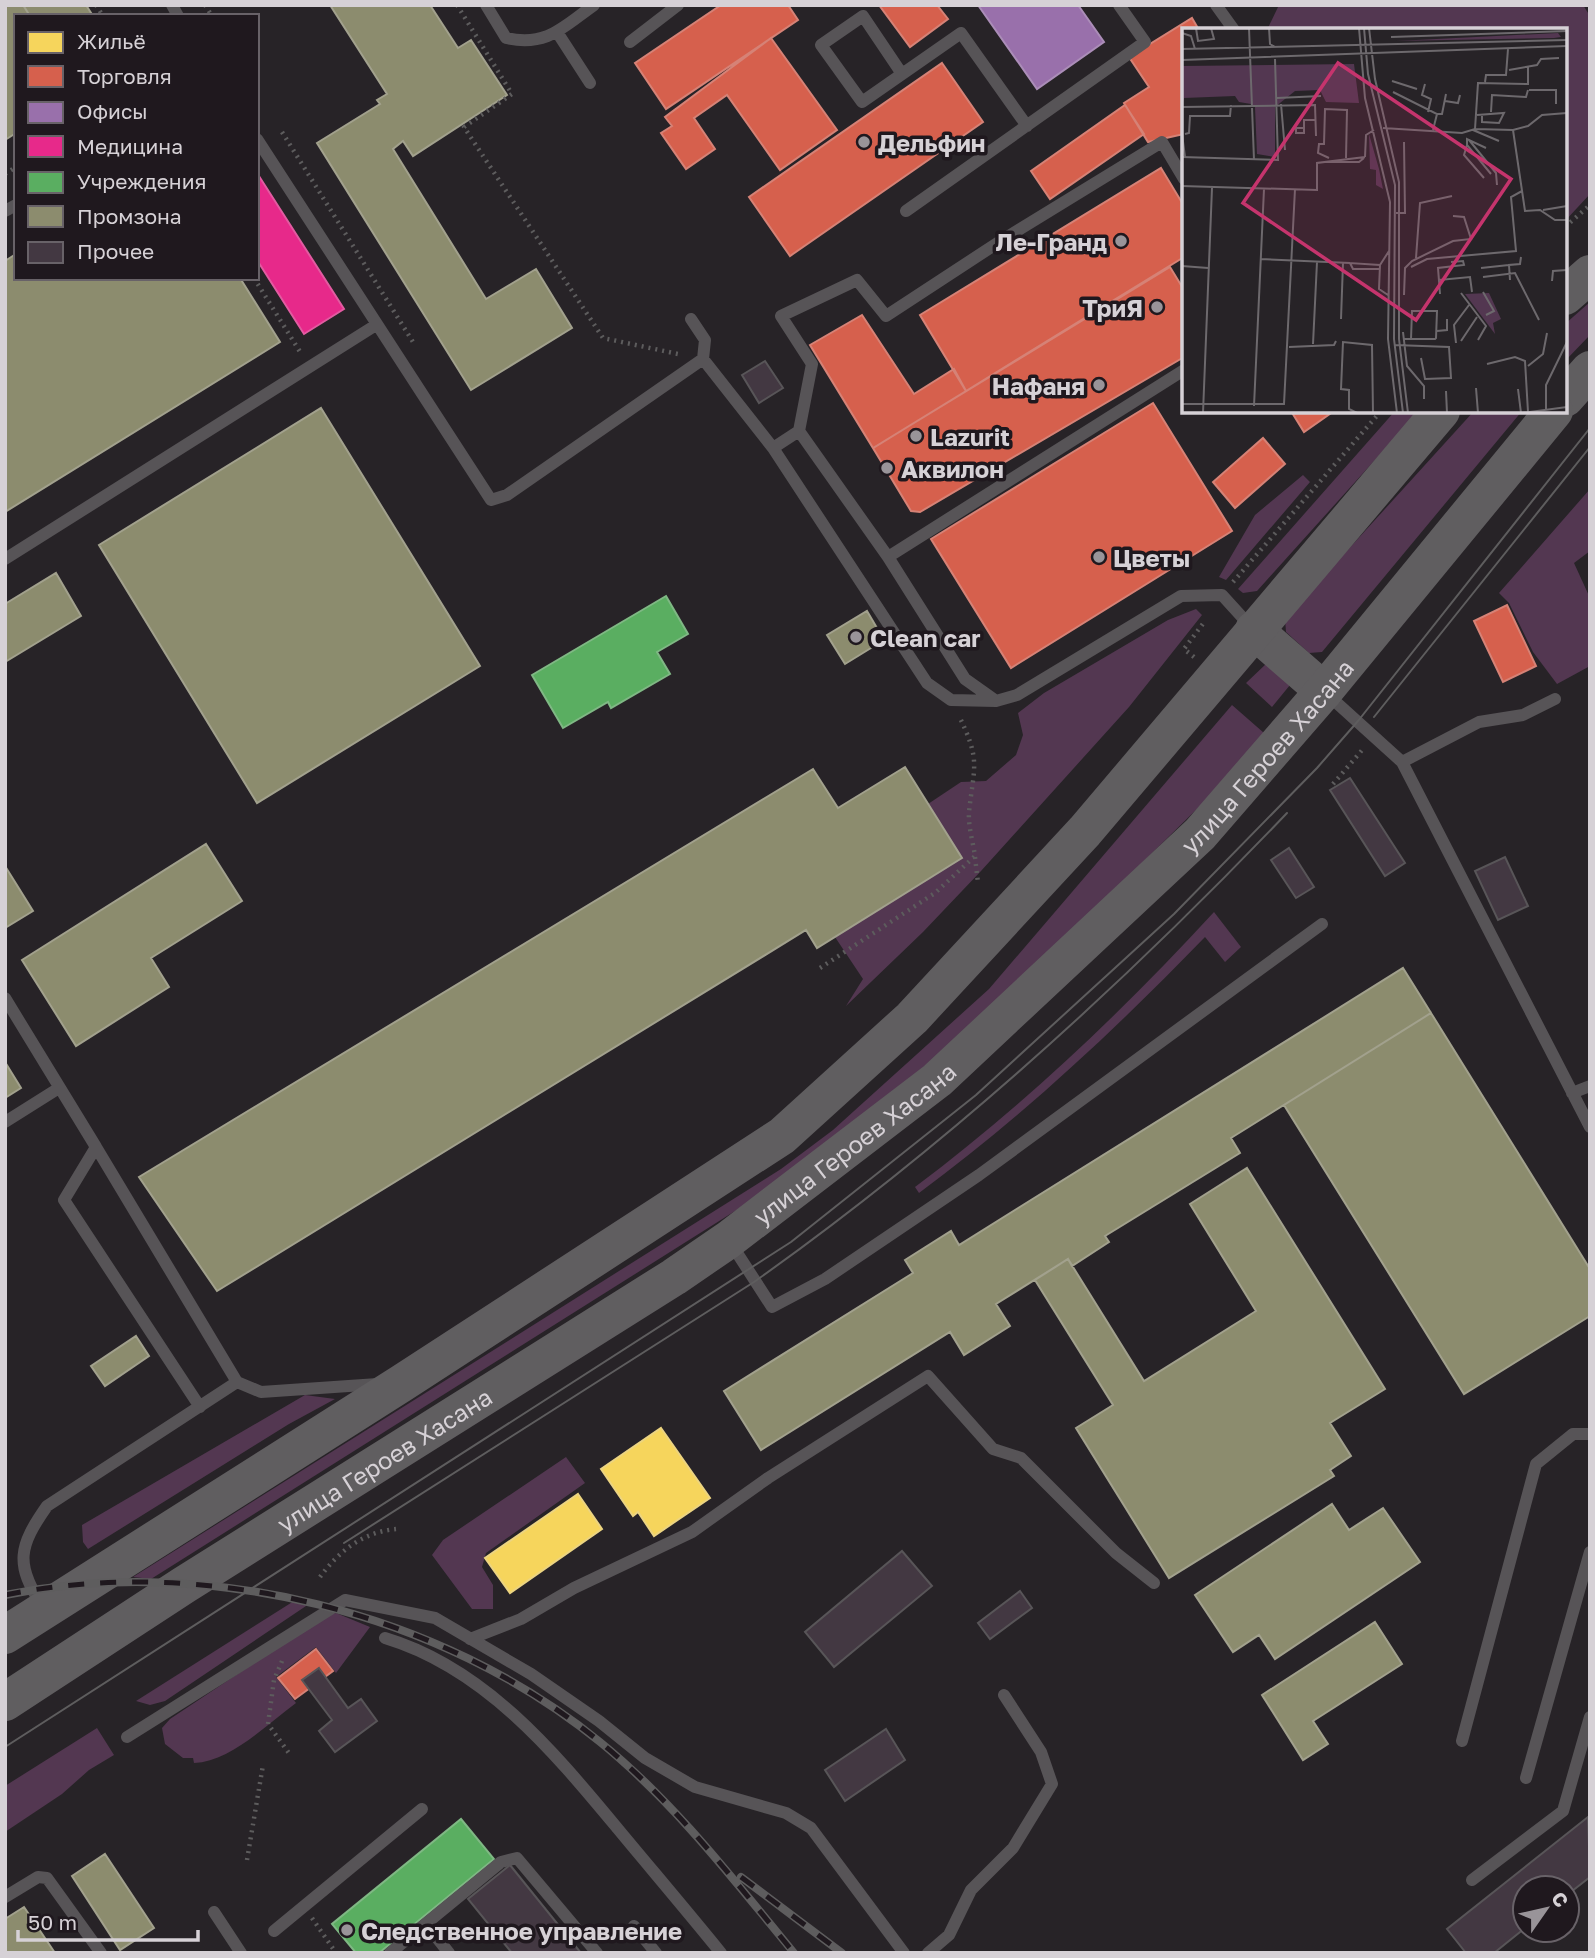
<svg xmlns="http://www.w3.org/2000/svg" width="1595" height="1958" viewBox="0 0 1595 1958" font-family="'Golos Text',sans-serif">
  <rect width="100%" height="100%" fill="#272327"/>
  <path fill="#533751" d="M1279 5H1583L1590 16V194L1565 221V30H1267Z
    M1590 302V335L1565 361V324Z
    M1395 411H1419L1257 591 1243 593 1238 589Z
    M1474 411H1522L1322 652 1309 653 1286 632 1285 619Z
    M1303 475 1310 482 1226 580 1219 577 1255 515Z
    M1590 489V551L1574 563 1590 598V666L1557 684 1533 652 1509 603 1499 593Z
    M1196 609 1202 615 1129 707 981 871 923 932 846 1006 863 979 835 937 961 858 928 804 961 782 986 781 1016 755 1023 735 1018 713 1044 693 1168 620Z
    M1267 663 1290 685 1272 707 1246 683Z
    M1232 705 1264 733 1202 804 974 1028 797 1172 151 1579 133 1577 781 1169 833 1130 989 989Z
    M1214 912 1241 947 1225 962 1205 937C1115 1030 1023 1116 919 1193L915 1187C1023 1106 1122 1012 1214 912Z
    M305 1395 335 1399 289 1424 88 1549 83 1542 82 1525Z
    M566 1457 585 1483 486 1553 482 1567 493 1585V1609H472L432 1555 443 1540Z
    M294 1601 307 1604 306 1606 165 1701 150 1705 136 1701Z
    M336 1613 370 1627 336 1673 316 1647 276 1677 296 1703C266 1725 231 1761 194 1763L193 1758H183L165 1744 162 1728 170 1719 326 1615Z
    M97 1728 114 1755 89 1770 62 1794 5 1832V1786Z"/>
  <path fill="#f6d55c" stroke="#ecd481" stroke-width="2" d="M661 1428 710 1498 654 1536 638 1512 633 1516 601 1469Z
    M578 1494 602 1529 510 1593 485 1558Z"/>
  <path fill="#d6604d" stroke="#d68276" stroke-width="2" d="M721 5H788L798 20 666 109 635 63Z
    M879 5H937L948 19 910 47Z
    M1192 18 1199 30H1184V134L1148 142 1124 103 1149 87 1129 57Z
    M771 38 837 130 780 170 727 95 694 118 715 149 686 169 661 133 672 126 665 117Z
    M942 63 983 122 790 256 749 197Z
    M1125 105 1144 134 1050 199 1031 171Z
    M1161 168 1184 206V257L966 391 920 315Z
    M1170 267 1184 290V357L920 512 911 511 873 448Z
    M862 315 914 394 954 369 966 391 873 448 810 345Z
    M1153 403 1232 531 1011 668 931 539Z
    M1291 411H1334L1304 432Z
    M1263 438 1285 464 1235 508 1213 482Z
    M1507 605 1536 666 1503 682 1474 621Z
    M316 1649 333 1671 295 1699 278 1678Z"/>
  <path fill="#9970ab" stroke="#ab8db8" stroke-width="2" d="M978 5H1078L1104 42 1037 89Z"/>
  <path fill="#e7298a" stroke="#e25ba1" stroke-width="2" d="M257 173 344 309 304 334 257 260Z"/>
  <path fill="#5aae61" stroke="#7fb884" stroke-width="2" d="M666 596 688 634 657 652 670 674 611 708 608 702 563 728 532 675Z
    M461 1819 494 1859 379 1953H356L332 1924Z"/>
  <path fill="#8c8c6e" stroke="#a2a18d" stroke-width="2" d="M5 5H23L30 16H16V133L5 140Z
    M23 5H86L93 16H30Z
    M330 5H430L458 48 471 40 507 95 413 156 403 141 393 149 486 299 536 269 572 328 471 390 317 143 380 104 377 100 387 94Z
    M16 254V278H240L280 342 5 512V261Z
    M321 408 480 666 257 803 99 545Z
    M56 573 81 616 5 662V604Z
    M867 611 884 640 845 664 827 635Z
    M905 767 962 858 817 948 806 930 217 1291 139 1177 813 769 838 808Z
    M206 844 242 901 151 958 169 987 76 1046 22 960Z
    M5 866 33 911 5 928Z
    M1403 968 1431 1013 1231 1138 1240 1153 1105 1236 1109 1242 1072 1266 1068 1259 996 1304 1010 1326 964 1355 950 1332 761 1450 724 1391 913 1273 905 1260 951 1231 959 1245Z
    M1431 1013 1590 1269V1316L1464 1394 1284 1105Z
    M5 1062 21 1088 5 1098Z
    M1247 1168 1385 1389 1330 1423 1351 1456 1330 1470 1334 1476 1169 1578 1076 1428 1113 1405 1035 1280 1068 1259 1144 1381 1256 1311 1190 1204Z
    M136 1336 149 1356 105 1386 91 1366Z
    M1332 1504 1349 1530 1383 1508 1420 1562 1275 1659 1259 1635 1233 1652 1195 1595Z
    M1375 1622 1402 1664 1313 1721 1328 1744 1303 1760 1262 1695Z
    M105 1854 154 1928 120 1950 72 1876Z
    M24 1907 55 1953H5V1919Z"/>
  <path fill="#433842" stroke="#585558" stroke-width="2" d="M765 361 783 388 759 403 742 375Z
    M1350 778 1405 863 1385 876 1330 790Z
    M1289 848 1314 887 1296 898 1271 860Z
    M1505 857 1528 906 1498 920 1475 871Z
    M902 1551 932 1586 834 1667 805 1632Z
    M1020 1591 1032 1608 990 1639 978 1623Z
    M319 1668 348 1708 361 1699 377 1721 335 1752 319 1731 332 1720 302 1680Z
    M886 1729 905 1760 845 1801 825 1770Z
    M1588 1817 1590 1877 1567 1895V1888H1525V1928L1494 1953H1466L1447 1929Z
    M510 1865 581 1953H512L468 1899Z"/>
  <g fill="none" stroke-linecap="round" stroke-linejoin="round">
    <path stroke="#5d5c5d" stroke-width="4.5" stroke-dasharray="2 5" stroke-linecap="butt" d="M96 5 103 16
      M205 5 212 16
      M457 5 512 94 464 127 603 338 678 354
      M282 132 413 342
      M5 174 16 167
      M1565 227 1590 205
      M254 278 302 355
      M1233 582 1381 411
      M1194 657 1184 649 1205 621
      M1333 784 1363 749
      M975 857 978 883
      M820 968 935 893 975 856C973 842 968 826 969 812 974 766 981 761 959 716
      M320 1577C339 1551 363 1532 396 1529
      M282 1661 274 1680 268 1724 291 1756
      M247 1860 263 1765
      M312 1918 336 1953"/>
    <path stroke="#575457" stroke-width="12" d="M172 5 178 16
      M486 5 506 38C547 47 563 27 594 5
      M1216 5 1234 30
      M557 32 590 83
      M630 42 678 5
      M902 74 863 16 821 45 862 102 961 33 1027 126
      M257 139 491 500 507 495 703 359 773 448 799 431 888 557 965 679 996 701
      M5 211 16 205
      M906 211 1145 42 1119 5
      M691 319 705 340 703 359
      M799 431 812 364 781 316 857 280 886 316 999 242 1162 142 1184 179
      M773 448 927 683 951 700 996 701 1017 695 1181 596 1222 595 1252 628
      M888 557 1184 370
      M5 559 376 325
      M1328 695 1402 762 1590 1127
      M1402 762 1479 722 1523 715 1555 699
      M5 998 96 1147
      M1572 1093 1590 1086
      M5 1122 59 1088
      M730 1242 772 1307 825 1279 979 1175 1322 924
      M200 1407 64 1200 96 1147 237 1382 261 1392 378 1384
      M43 1607C14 1564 19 1546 47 1506L237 1382
      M385 1638C485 1668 554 1752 618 1829 652 1870 687 1911 721 1953
      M470 1639 521 1619 574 1588 692 1532 768 1478 928 1376 993 1449 1021 1458 1116 1553 1154 1583
      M127 1737 345 1600 435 1618 531 1674 599 1721 645 1758 695 1787 786 1813 811 1828 904 1953
      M1462 1741 1536 1464 1573 1434H1590
      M1526 1778 1590 1552
      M1472 1880 1563 1811 1590 1717
      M5 1897 38 1877 47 1878 101 1953
      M214 1912 241 1953
      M426 1924 449 1953
      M634 1926 656 1953
      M274 1931 422 1809
      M390 1953 501 1862 517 1858 597 1953
      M928 1953 949 1935 971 1890 1013 1848 1052 1784 1041 1752 1004 1695"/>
    <g stroke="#605e60" stroke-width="38">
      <path d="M1565 296 1590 274"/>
      <path d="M1565 398 1590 370"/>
      <path d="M1254 630 1324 691"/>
      <path d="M5 1635 402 1383 782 1136 912 1018 1085 831 1441 411"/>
      <path id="s1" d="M5 1702 184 1585 674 1277 728 1240 937 1080 1200 834 1324 691 1554 411"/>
    </g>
    <path stroke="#5e5d5e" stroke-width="2" d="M1374 717 1590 447
      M344 1543 754 1282C947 1145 1124 984 1287 813
      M5 1747 791 1242 976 1095 1174 914 1317 768 1358 721 1590 428"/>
    <defs>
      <path id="rail" d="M5 1595C205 1554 441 1612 600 1742 674 1802 734 1880 794 1953
        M741 1877 842 1953"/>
    </defs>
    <use href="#rail" stroke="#5e5d5e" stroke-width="8"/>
    <use href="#rail" stroke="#1f181e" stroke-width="5" stroke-dasharray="16" stroke-linecap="butt"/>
  </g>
  <g fill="#999499" stroke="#1f181e" stroke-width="2.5">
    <circle cx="864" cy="142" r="7"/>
    <circle cx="1121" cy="241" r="7"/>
    <circle cx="1157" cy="307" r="7"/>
    <circle cx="1099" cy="385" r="7"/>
    <circle cx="916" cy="436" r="7"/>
    <circle cx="887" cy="468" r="7"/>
    <circle cx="1099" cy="557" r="7"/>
    <circle cx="856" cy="637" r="7"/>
    <circle cx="347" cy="1930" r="7"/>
  </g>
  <g text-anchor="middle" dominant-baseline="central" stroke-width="7" stroke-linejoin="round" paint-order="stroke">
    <g font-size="24" font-weight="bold" fill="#d6d1d6" stroke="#1f181e" text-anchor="start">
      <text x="878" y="142">Дельфин</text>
      <text x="1107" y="241" text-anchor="end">Ле-Гранд</text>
      <text x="1143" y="307" text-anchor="end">ТриЯ</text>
      <text x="1085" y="385" text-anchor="end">Нафаня</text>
      <text x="930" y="436">Lazurit</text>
      <text x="901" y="468">Аквилон</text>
      <text x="1113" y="557">Цветы</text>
      <text x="870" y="637">Clean car</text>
      <text x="361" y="1930">Следственное управление</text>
    </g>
    <g font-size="24" fill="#d6d1d6" stroke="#1f181e">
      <text stroke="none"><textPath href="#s1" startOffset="1584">улица Героев Хасана</textPath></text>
      <text stroke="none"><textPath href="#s1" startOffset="1017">улица Героев Хасана</textPath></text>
      <text stroke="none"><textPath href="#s1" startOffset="450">улица Героев Хасана</textPath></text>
    </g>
  </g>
  <g transform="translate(1182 28)">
    <rect width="385" height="385" fill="#272327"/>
    <path d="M376 5 379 9 372 10 214 13ZM172 36 177 75 144 74 138 62 113 63 93 79V129L75 126 73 79 69 76 57 74 53 68 2 70 0 78V38ZM187 106 197 141 201 161 194 157V142L188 141ZM307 265 319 291 311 295 313 306 283 266Z" fill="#533751"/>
    <path fill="none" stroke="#6d696d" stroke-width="2" d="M14 0 16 13 32 11 29 0M67 0 72 132M87 0 88 16 93 19M177 0 183 70 208 174 206 311 215 385M182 0 186 46 213 157 212 311 221 385M187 0 193 51 217 154V311L226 385M0 5 9 8 13 21M209 9 385 3M0 21 385 12M0 32 385 18M327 42 355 37 359 31 377 30M210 53 235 61M303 54 304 47H324L326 21M243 56 240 67 249 71 246 84M347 62H374V76M211 64 255 86 251 102M95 70 139 68M263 73 276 75 278 67M99 76 103 122M0 79 133 77 134 108M309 84 310 67 344 69 346 62M255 86H260L264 66M295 87 322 85 317 95 300 94V87M122 100H114V105H122V92H134M201 100 280 105 293 101 331 102 346 98 360 87 385 85M293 101 296 55 346 56V39M291 102 317 113M331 102 343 183 358 182 373 192H385M0 106 3 129M3 106 7 105 8 88H48L49 77M287 112 314 145 315 157M285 117 282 127 302 150M304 120 285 111V117L309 146M0 129 96 132 93 31M183 129 184 107 192 102M147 130 136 125 137 116H142L143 81 165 82 164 130M147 134H177L182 130M0 158 135 162V135L183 129M361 182 385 178M214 185H223L222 114M234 230 238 175 270 168M78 231 168 235M198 237 168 235 171 241H198M0 238 26 240M229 239 245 231 334 223 329 169 340 163M299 240 327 237M301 249 333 245 357 292M257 252 288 249 290 264M328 252 327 237 338 236 339 229M370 253 371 243 385 242M301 264 312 283 304 287M279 265 304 298 296 312M258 266 256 240 282 237 281 233 269 234M206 267 197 261 198 237 207 223M222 267 223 240 230 233 271 213 289 211 282 189 271 188M159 291 161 235M255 303 265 302V291M221 304 225 338 242 358V371M221 311H253L254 310 255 283H230L229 311M279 313 295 289M274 315 272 297 287 277M131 316 135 234M213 317 267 319 269 350 243 351 239 330M107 319 152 317 154 313M305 336 333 329 343 333 346 384M346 338 361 326 365 305M294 360 296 385M336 361 339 385M264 363 265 385M0 376H102L113 161M72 378 82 161M364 382V357L385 314M21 385 30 160M175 385 167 381V362L159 361 161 314 190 317 191 385M341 385 385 379"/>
    <path fill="#c5346d" fill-opacity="0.15" stroke="#c5346d" stroke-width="3.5" d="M156 35 329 151 234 292 61 175Z"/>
    <rect width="385" height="385" fill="none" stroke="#d6d1d6" stroke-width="3.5"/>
  </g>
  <rect width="1595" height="1958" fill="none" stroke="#d6d1d6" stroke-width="14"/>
  <rect x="14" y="14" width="245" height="266" fill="#1f181e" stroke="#686268" stroke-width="2"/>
  <rect x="28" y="32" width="35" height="21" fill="#f6d55c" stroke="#686268" stroke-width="2"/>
  <text x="77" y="49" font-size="21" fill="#d6d1d6">Жильё</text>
  <rect x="28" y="66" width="35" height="21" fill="#d6604d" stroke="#686268" stroke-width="2"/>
  <text x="77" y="84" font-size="21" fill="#d6d1d6">Торговля</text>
  <rect x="28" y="102" width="35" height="21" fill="#9970ab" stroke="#686268" stroke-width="2"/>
  <text x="77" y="119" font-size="21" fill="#d6d1d6">Офисы</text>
  <rect x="28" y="136" width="35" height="21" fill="#e7298a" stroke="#686268" stroke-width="2"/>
  <text x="77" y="154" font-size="21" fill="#d6d1d6">Медицина</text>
  <rect x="28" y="172" width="35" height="21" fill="#5aae61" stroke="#686268" stroke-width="2"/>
  <text x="77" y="189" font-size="21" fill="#d6d1d6">Учреждения</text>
  <rect x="28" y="206" width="35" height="21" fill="#8c8c6e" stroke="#686268" stroke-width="2"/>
  <text x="77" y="224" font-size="21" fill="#d6d1d6">Промзона</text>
  <rect x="28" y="242" width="35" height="21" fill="#433842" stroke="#686268" stroke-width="2"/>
  <text x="77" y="259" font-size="21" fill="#d6d1d6">Прочее</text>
  <g transform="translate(1546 1909) rotate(56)"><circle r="33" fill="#1f181e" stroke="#686268" stroke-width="2"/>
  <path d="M0-5L12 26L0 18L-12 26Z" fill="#999499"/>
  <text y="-10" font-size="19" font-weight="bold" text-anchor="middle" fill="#d6d1d6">С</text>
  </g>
  <path d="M18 1930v10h180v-10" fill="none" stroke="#d6d1d6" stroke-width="3.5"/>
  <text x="28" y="1930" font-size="21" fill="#d6d1d6" stroke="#1f181e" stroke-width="5" paint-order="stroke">50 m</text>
</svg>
